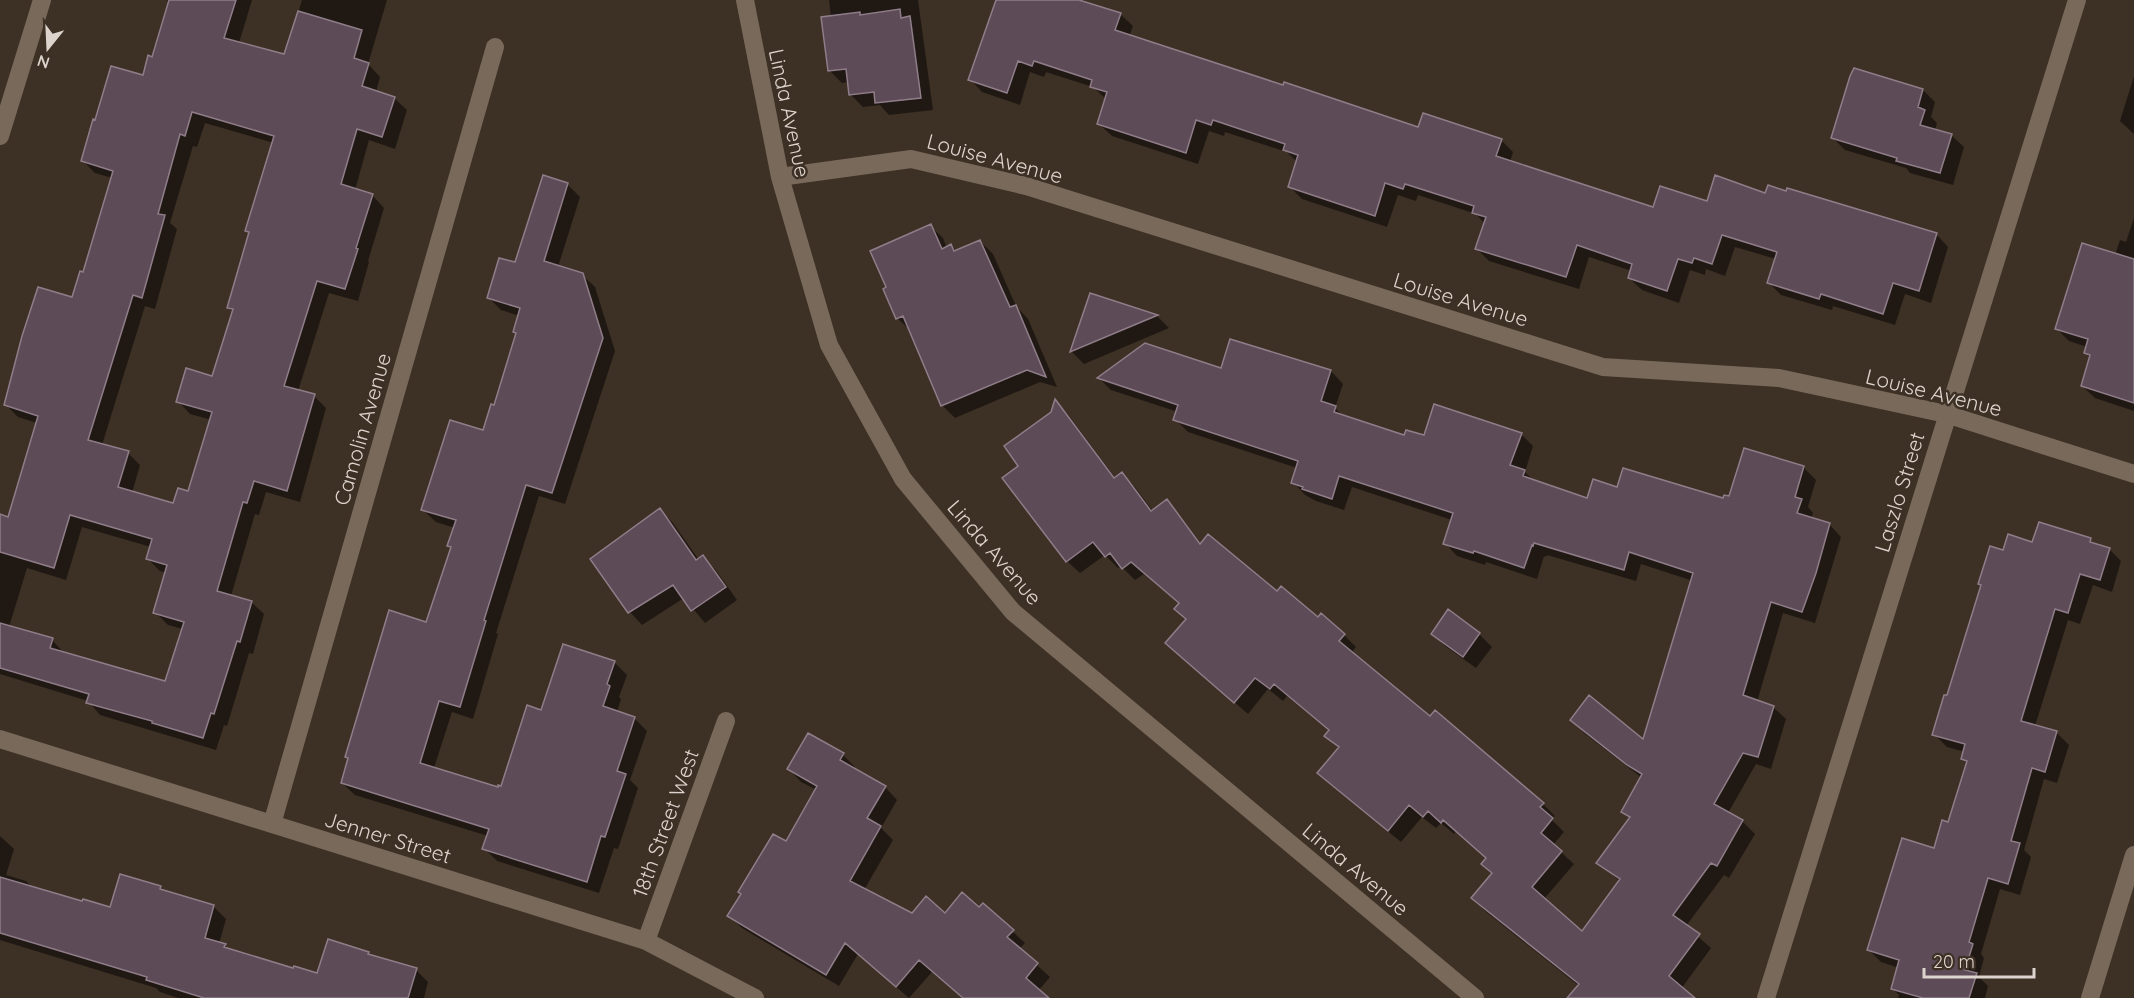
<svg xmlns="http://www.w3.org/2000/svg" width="2134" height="998" viewBox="0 0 2134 998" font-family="Quicksand,sans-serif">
  <rect width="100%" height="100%" fill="#3d3024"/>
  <path fill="#0007" fill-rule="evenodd" d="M167 0H252L239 43 285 56 302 0H387L368 64 380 77 376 92 394 98 407 110 395 149 369 140 355 190 372 195 384 208 368 261 369 262 358 301 329 293 298 391 314 396 326 408 300 502 266 492 259 515 255 514 231 596 251 602 264 614 253 654 249 653 227 726 224 725 216 750 100 715 88 701 0 674V516L9 519 37 423 18 417 6 405 73 299 84 274 112 178 95 173 83 161 144 76 153 58 169 5ZM205 123 274 143 247 231 250 234 229 307 233 312 213 377 178 401 190 414 212 420 189 492 174 505 132 493 140 465 128 453 102 445 145 306 155 309 177 229 170 223 193 146 197 147ZM82 527 151 547 148 559 160 571 166 573 155 612 168 625 183 629 166 683 64 653 52 640 9 627 27 568 66 580Z
    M829 0H918L933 110 889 115 880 105 863 107 851 95 849 82 842 83 829 70 831 17Z
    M997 0H1074L1120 14 1133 26 1129 37 1419 129 1501 140 1513 152 1510 162 1654 209 1766 195 1936 234 1948 247 1931 303 1905 294 1895 325 1833 306 1832 310 1781 295 1769 283 1776 259 1735 247 1725 276 1706 269 1705 275 1690 270 1679 303 1642 290 1629 278 1632 271 1589 257 1579 289 1489 261 1477 249 1485 224 1476 214 1418 195 1416 201 1398 195 1387 227 1302 199 1289 186 1297 162 1287 152 1225 132 1224 136 1209 131 1198 164 1112 136 1099 124 1107 100 1093 87 1046 72 1044 77 1030 72 1020 105 982 92 970 79Z
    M2134 76V134L2120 121Z
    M1923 90 1935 102 1931 117 1937 123 1935 130 1951 135 1964 147 1953 185 1910 173 1906 168 1845 150 1833 138Z
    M567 184 580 197 558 267 582 275 595 287 615 351 565 504 539 496 496 633 498 634 473 719 452 712 434 768 499 788H502L542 711 614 662 627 675 619 697 621 699 617 712 634 718 647 731 630 780 638 788 618 849 614 848 599 893 497 861 484 848 488 836 355 795 342 783 427 623 452 548 449 546 455 528 436 522 423 510 484 432 495 407 517 334 520 316 501 310 489 298 516 264Z
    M2134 218V411L2095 398 2082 386 2091 358 2085 353 2087 347 2069 341 2057 329 2115 255 2120 240 2126 242Z
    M930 226 943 238 947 248 951 246 957 251 980 241 993 254 1016 306 1028 319 1057 387 1040 382 955 418 942 405 910 330 897 318Z
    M1091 295 1157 316 1169 328 1084 364 1072 352Z
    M1231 340 1331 371 1343 384 1335 408 1345 418 1405 437 1521 434 1533 446 1525 472 1534 481 1588 500 1618 488 1724 500 1730 498 1745 450 1804 468 1816 480 1808 507 1813 513 1811 519 1829 524 1841 537 1815 623 1783 613 1757 702 1773 707 1786 719 1771 769 1756 764 1728 813 1742 821 1755 834 1729 878 1724 875 1686 926 1711 948 1681 989 1690 998H1570L1579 986 1485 911 1473 898 1494 874 1487 859 1456 831 1454 834 1441 823 1436 828 1422 817 1401 842 1331 785 1319 773 1340 749 1326 736 1330 731 1287 696 1283 701 1268 689 1248 714 1180 655 1187 620 1180 604 1144 574 1135 580 1121 566 1118 568 1105 555 1080 573 1067 561 1020 466 1052 413 1055 401 1067 413 1116 479 1122 474 1134 486 1153 511 1166 501 1179 514 1201 544 1344 635 1356 647 1351 653 1430 718 1543 804 1555 816 1552 820 1564 832 1553 845 1574 864 1544 899 1583 933 1620 881 1598 862 1630 819 1622 811 1642 778 1584 733 1572 720 1644 742 1693 581 1641 564 1636 581 1547 555 1546 557 1544 556 1537 579 1486 562 1485 565 1457 556 1445 543 1452 520 1352 487 1344 510 1316 501 1305 495 1293 482 1297 468 1188 432 1175 419 1178 412 1111 390 1099 378 1222 369Z
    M660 510 673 523 699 560 703 557 715 569 737 600 705 623 684 598 642 625 630 612 592 559Z
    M2090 540 2095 545 2109 549 2121 561 2112 592 2093 585 2080 624 2068 620 2035 726 2056 732 2069 745 2057 783 2044 779 2024 850 2031 857 2020 895 2000 889 1981 954 1984 958 1979 977 1988 986 1985 998H1898L1899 995 1892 988 1899 968 1881 962 1869 950 1949 824 1968 764 1963 759 1965 752 1947 747 1934 734 2004 552 2033 544Z
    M1449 611 1479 634 1492 647 1476 668 1445 646 1433 634Z
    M809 735 843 755 855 767 854 770 885 787 897 800 881 828 893 840 864 890 912 915H945L979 909 1012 931 1025 943 1019 949 1050 977 1038 991 1046 998H963L932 972 909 998 858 954 839 986 742 928 729 916 786 844 817 790 801 782 789 769Z
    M0 836 14 849 6 875 26 881 33 888 111 909 160 887 165 892 214 907 226 919 219 944 225 945 230 951 318 975 368 953 371 956 416 970 428 982 424 998H178L160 992 156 988 0 940Z"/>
  <path fill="#5d4c57" stroke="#8f7d89" stroke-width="1.5" fill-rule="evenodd" d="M169 0H236L224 38 284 54 298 11 362 30 354 58 369 63 362 86 395 97 382 137 357 129 341 184 373 194 356 248 358 249 345 289 317 281 284 386 315 394 287 491 254 481 247 503 243 502 217 591 252 601 240 642 237 641 214 714 211 713 203 738 152 723V721L86 703 89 694 0 668V623L53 638 50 648 165 681 184 622 153 613 167 565 146 559 152 539 70 515 54 568 0 552V514L8 517 38 416 4 405 22 336 38 287 72 297 80 271 83 272 113 171 81 161 93 119 95 120 111 66 143 75 148 55 152 57ZM192 112 274 136 245 231 249 232 227 308 233 309 212 376 186 368 176 402 212 412 188 491 178 488 173 503 118 487 129 451 88 440 133 295 142 298 165 215 158 214 180 134 185 136Z
    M996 0H1079L1121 13 1115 30 1283 85 1284 82 1418 127 1423 113 1502 139 1496 156 1653 207 1660 186 1707 201 1715 175 1765 193 1768 185 1786 191 1787 188 1937 233 1919 291 1893 283 1883 314 1821 294 1819 299 1767 283 1777 252 1722 235 1712 264 1694 258 1692 263 1678 259 1667 291 1628 278 1632 264 1577 245 1566 277 1475 249 1486 217 1472 213 1474 206 1405 184 1403 189 1385 183 1375 216 1288 187 1298 155 1283 150 1285 144 1213 120 1211 125 1196 120 1186 153 1097 124 1107 92 1090 87 1092 80 1034 61 1032 66 1018 61 1007 93 968 80Z
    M900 9 901 18 910 16 921 98 875 103 874 92 849 95 846 69 828 71 821 17 860 12V15Z
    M1854 68 1923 89 1918 107 1925 110 1920 125 1952 134 1940 173 1896 161 1897 158 1831 138 1850 76Z
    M543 175 568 183 544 261 583 273 603 338 552 493 526 485 484 620 486 621 460 707 439 701 420 763 498 787V785L501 786 527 705 541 710 563 644 615 661 607 684 610 686 603 706 635 717 617 771 626 774 605 837 601 836 587 882 482 849 489 829 341 783 348 758 345 757 389 610 426 622 451 547 447 546 456 520 421 510 450 420 483 430 491 404 494 405 516 333 513 332 520 308 487 298 499 258 515 262Z
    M931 224 942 249 951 244 954 251 980 240 1010 307 1016 305 1046 377 1027 370 941 406 903 316 896 319 883 289 886 287 870 251Z
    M2082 243 2134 259V403L2081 386 2090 355 2084 353 2088 339 2055 329Z
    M1090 293 1158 315 1070 352Z
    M1230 339 1331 370 1321 401 1336 406 1334 412 1404 435 1406 430 1424 435 1434 404 1522 433 1510 465 1525 470 1523 476 1587 498 1593 479 1617 487 1623 468 1723 498 1724 495 1729 496 1744 448 1804 466 1795 497 1802 499 1797 513 1830 523 1816 573 1802 612 1771 602 1743 695 1774 706 1758 757 1743 753 1714 804 1743 820 1717 866 1711 863 1673 915 1700 934 1669 976 1695 998H1567L1579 984 1471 898 1492 873 1481 864 1486 858 1443 820 1441 823 1428 811 1423 817 1409 805 1388 831 1317 773 1339 747 1324 736 1329 730 1274 684 1270 689 1255 678 1234 703 1165 643 1186 619 1174 609 1179 603 1131 562 1122 569 1110 553 1105 557 1093 542 1066 562 1002 478 1018 466 1004 446 1051 412 1055 399 1114 478 1122 472 1151 511 1167 499 1200 544 1208 534 1277 591 1281 586 1318 617 1321 613 1345 634 1339 641 1430 716 1435 710 1544 803 1540 807 1553 818 1541 833 1562 851 1532 887 1582 931 1620 879 1596 863 1630 817 1621 812 1642 774 1627 765 1570 720 1589 695 1643 739 1693 573 1629 552 1624 570 1534 543 1533 546 1532 545 1524 568 1474 551 1473 553 1443 544 1453 513 1339 476 1332 499 1302 489 1303 487 1291 483 1298 461 1173 420 1178 405 1097 378 1145 343 1221 368Z
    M660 508 696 560 703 555 726 587 691 611 673 585 628 613 590 559Z
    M2039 522 2091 538 2090 542 2110 548 2100 580 2080 574 2068 613 2055 609 2021 721 2057 731 2045 772 2032 768 2011 841 2020 843 2008 884 1988 878 1969 942 1973 944 1965 970 1977 973 1969 998H1923L1891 989 1899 960 1867 950 1902 838 1934 848 1942 820 1948 822 1967 761 1961 759 1965 744 1932 735 1944 695H1947L1981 585 1978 584 1990 546 2003 550 2008 534 2032 542Z
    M1448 609 1480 633 1463 657 1431 634Z
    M808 733 844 753 840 760 886 786 867 818 881 826 850 881 912 913 926 896 945 913 962 892 979 907 983 903 1014 930 1007 937 1038 963 1026 978 1049 998H963L919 960 896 987 845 943 826 975 727 916 741 894 738 892 773 834 786 841 817 786 787 769Z
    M120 874 161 886 160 889 214 905 205 938 226 944 224 947 293 968 294 966 317 973 328 939 369 952 368 954 417 968 408 998H204L146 980 147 977 0 933V877L82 901 83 899 110 907Z"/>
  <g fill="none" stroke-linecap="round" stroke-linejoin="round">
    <path stroke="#78695b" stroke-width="18" d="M745 0 780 177 829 345 903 479 1013 612 1475 998
      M0 136 42 0
      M780 177 911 159 1026 186 1603 367 1779 378 1946 414 2134 474
      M0 739 646 941 755 998
      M272 824 495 47
      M646 941 726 721
      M1766 998 2077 0"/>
    <path stroke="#78695b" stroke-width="18" d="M2090 998 2134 855"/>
  </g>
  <g text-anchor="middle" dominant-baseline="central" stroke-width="5" stroke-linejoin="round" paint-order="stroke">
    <g font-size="21" fill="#ddd4cd" stroke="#3d3024">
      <text transform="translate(790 113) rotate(78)">Linda Avenue</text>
      <text transform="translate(995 158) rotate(15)">Louise Avenue</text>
      <text transform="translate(1461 299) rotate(17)">Louise Avenue</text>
      <text transform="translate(1934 392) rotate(14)">Louise Avenue</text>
      <text transform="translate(362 429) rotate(-74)">Camolin Avenue</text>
      <text transform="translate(1899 492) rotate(-73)">Laszlo Street</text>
      <text transform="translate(995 552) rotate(49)">Linda Avenue</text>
      <text transform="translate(665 823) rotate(-70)">18th Street West</text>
      <text transform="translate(388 837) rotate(17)">Jenner Street</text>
      <text transform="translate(1356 869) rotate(40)">Linda Avenue</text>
    </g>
  </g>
  <g transform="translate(48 48) rotate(198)" stroke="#3d3024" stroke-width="4.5" paint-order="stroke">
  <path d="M0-4.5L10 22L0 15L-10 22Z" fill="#ddd4cd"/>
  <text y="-9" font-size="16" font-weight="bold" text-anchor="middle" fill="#ddd4cd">N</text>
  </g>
  <path d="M1924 968v9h110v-9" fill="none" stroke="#ddd4cd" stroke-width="3"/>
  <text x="1933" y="968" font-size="18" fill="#ddd4cd" stroke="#3d3024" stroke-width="4.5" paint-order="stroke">20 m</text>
</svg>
